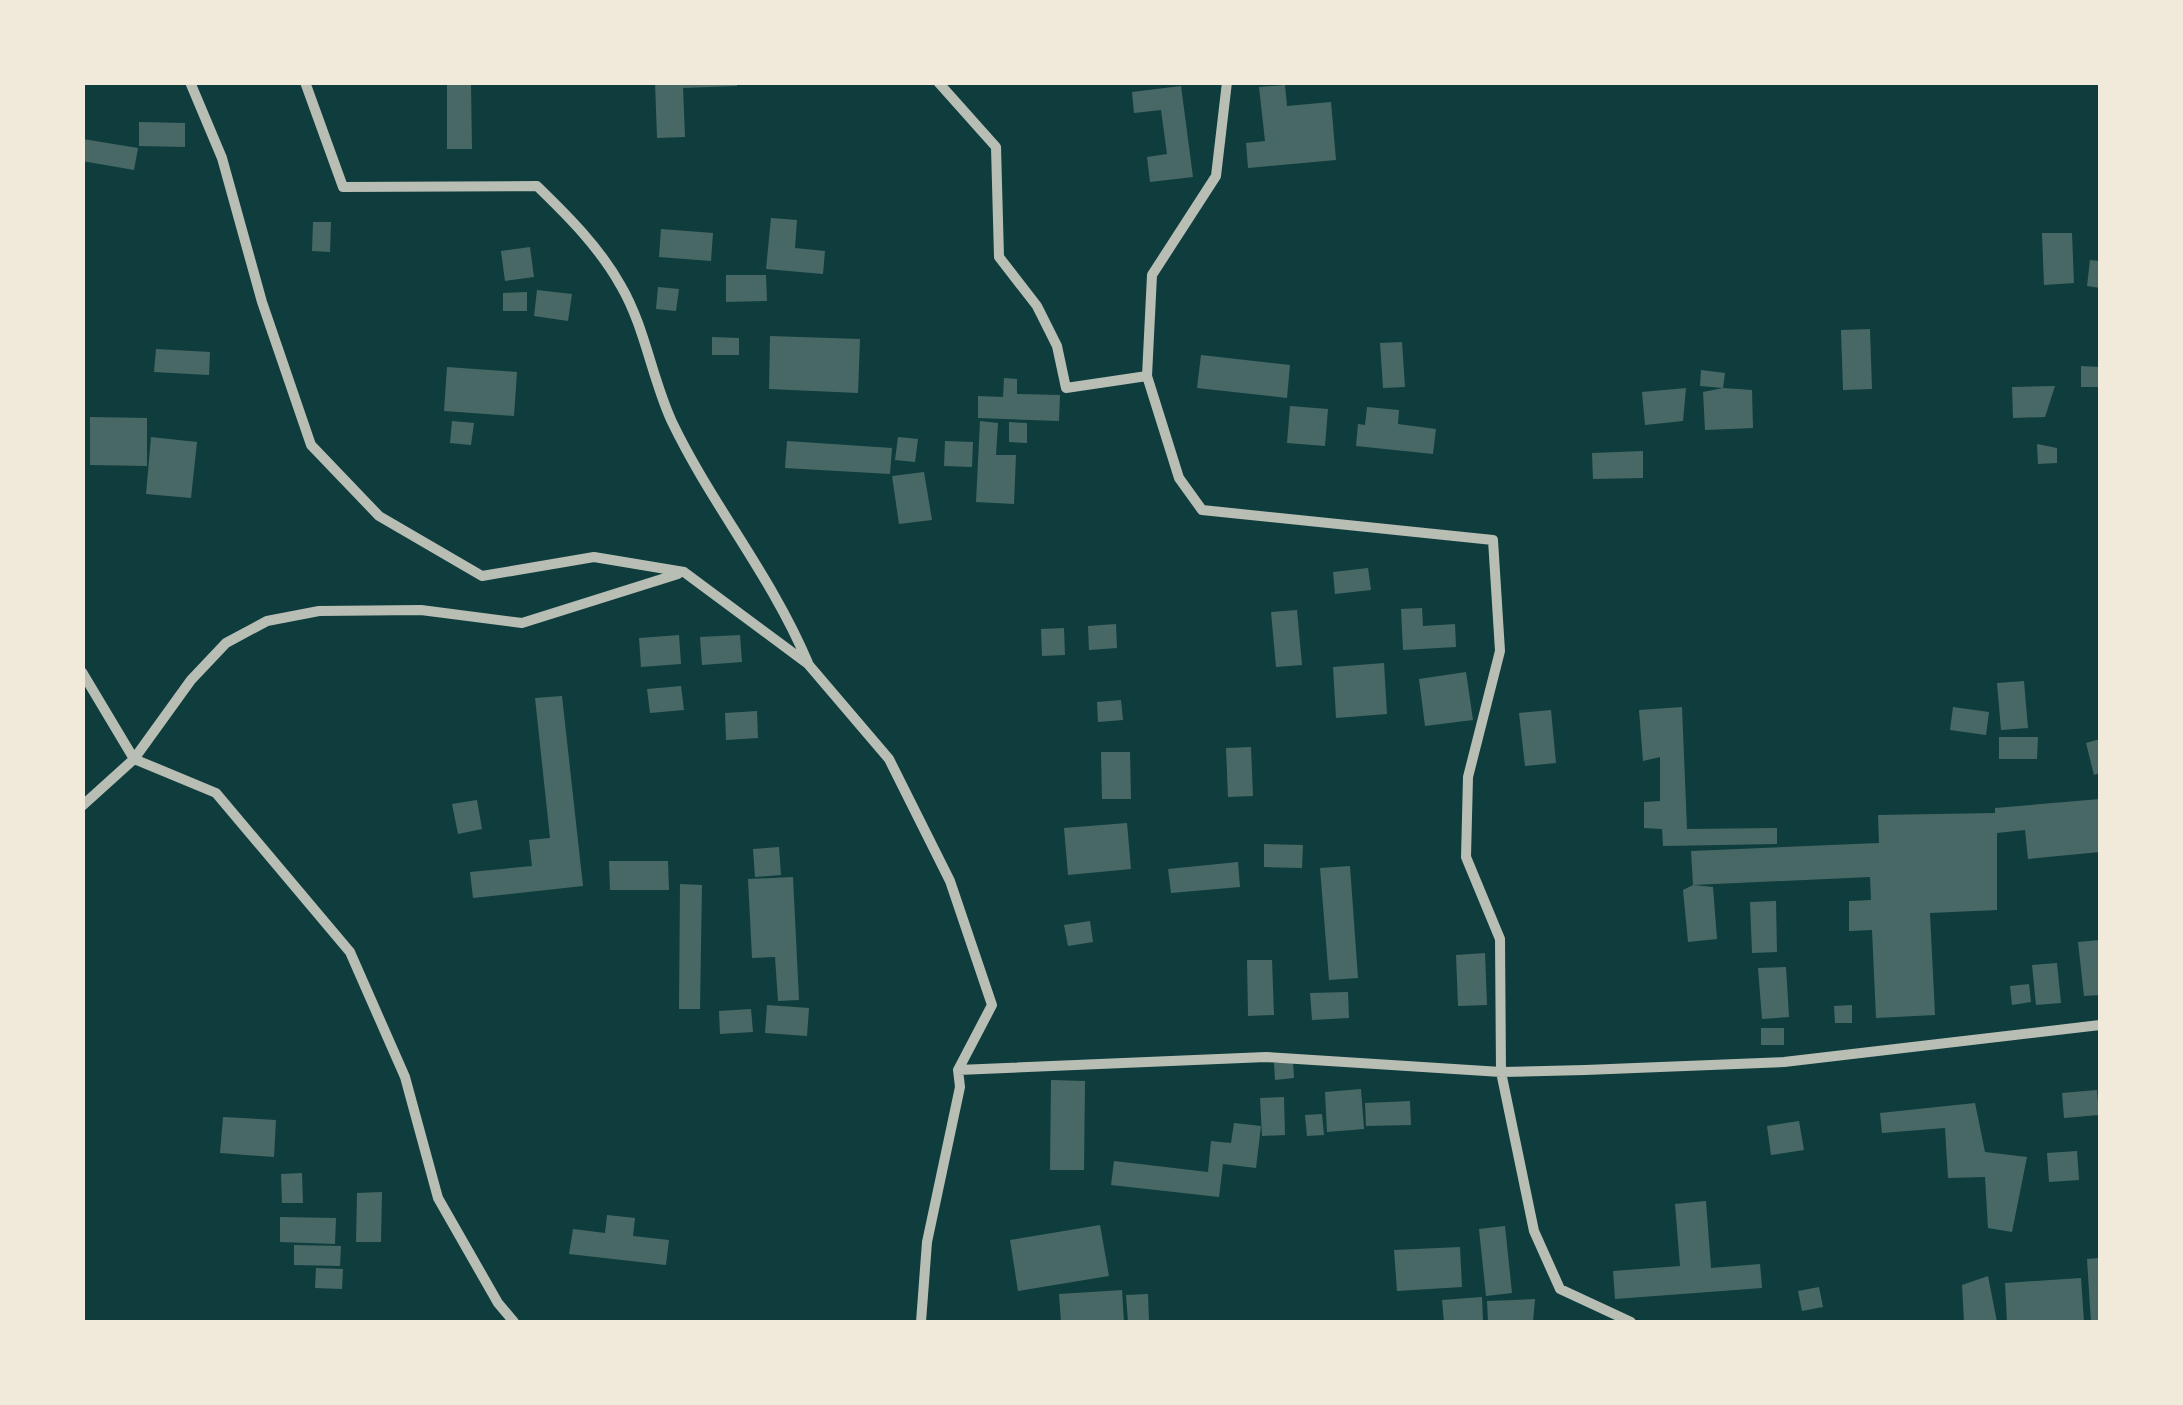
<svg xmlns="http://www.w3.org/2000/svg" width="2183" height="1405" viewBox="0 0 2183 1405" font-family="'Sofia Sans Condensed',sans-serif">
  <rect width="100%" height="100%" fill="#0f3d3e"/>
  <path fill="#486865" d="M655 82H737V86L683 88 685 137 657 138Z
    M447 83 471 84 472 149H447Z
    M1285 85 1287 106 1331 102 1336 160 1248 168 1246 143 1265 141 1259 87Z
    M1181 86 1193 177 1150 182 1147 157 1167 154 1161 110 1134 113 1132 92Z
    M139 122 185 123V147L139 146Z
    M83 139 138 148 134 170 82 161Z
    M771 218 797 220 795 248 825 251 823 274 766 269Z
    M313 222H331L330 252 312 251Z
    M661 229 713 233 711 261 659 257Z
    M2042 233H2072L2074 283 2044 285Z
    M530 247 534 277 505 281 501 251Z
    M2090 260 2100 261V288L2087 286Z
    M726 275H766L767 301 726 302Z
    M658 287 679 289 676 311 656 309Z
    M537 290 572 294 568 321 534 316Z
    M527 292V311H503V293Z
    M1870 329 1872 389 1843 390 1841 330Z
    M770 336 860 339 858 393 769 389Z
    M712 337 739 338V355H712Z
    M1402 342 1405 387 1383 388 1380 343Z
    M156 349 210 352 209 375 154 372Z
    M1201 355 1290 365 1287 398 1197 388Z
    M2081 366 2100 367V387H2081Z
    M447 367 517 372 514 416 444 411Z
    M1701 370 1725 373 1723 388 1752 390 1753 428 1705 430 1703 392 1723 388 1700 386Z
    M1004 378 1017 379V394L1060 395 1059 421 978 418V396L1003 397Z
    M2055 386 2045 417 2013 418 2012 387Z
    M1686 388 1683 421 1645 425 1642 392Z
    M1290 406 1328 409 1325 446 1287 443Z
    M1367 407 1399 410 1398 424 1436 429 1433 454 1356 446 1358 424 1365 425Z
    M90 417 147 418V466L90 465Z
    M452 421 474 423 471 445 450 443Z
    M980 421 998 423 996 455H1016L1014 504 976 502Z
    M1009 422 1027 423V443L1009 442Z
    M151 437 197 442 191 498 146 494Z
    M898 437 918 439 915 462 895 460Z
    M787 441 892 448 890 474 785 468Z
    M945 441 973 442 972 467 944 466Z
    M2037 444 2057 448V463L2038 464Z
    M1643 451V478L1593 479 1592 453Z
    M924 472 932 520 899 524 892 476Z
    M1368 568 1371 590 1335 594 1333 572Z
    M1422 608 1423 626 1455 624 1456 647 1403 650 1401 609Z
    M1297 610 1302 665 1276 667 1271 612Z
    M1116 624 1117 648 1089 650 1088 626Z
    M1064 628 1065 655 1042 656 1041 629Z
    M679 635 681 664 641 667 639 638Z
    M740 635 742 662 702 665 700 637Z
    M1384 663 1387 714 1336 718 1333 667Z
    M1466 672 1473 720 1425 726 1419 679Z
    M2024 681 2028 728 2001 730 1997 683Z
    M681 686 684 710 650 713 647 689Z
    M562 696 583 886 473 898 470 872 532 866 529 840 550 838 535 698Z
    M1121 700 1123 720 1098 722 1097 702Z
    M1682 707 1687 829 1777 828V844L1663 846 1662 829 1644 828V802L1660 801V757L1643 761 1639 710Z
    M1953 707 1989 712 1986 735 1950 730Z
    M1551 710 1556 763 1525 766 1519 713Z
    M757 711 758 738 726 740 725 713Z
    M1999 737H2038L2037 759H1999Z
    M2100 739V773L2094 775 2086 743Z
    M1251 747 1253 796 1228 797 1226 748Z
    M1101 752H1130L1131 799H1102Z
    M2100 799V852L2028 859 2025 830 1997 833V910L1930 913 1935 1015 1876 1018 1872 930 1849 931V901L1871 900 1870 877 1693 885 1691 851 1879 843 1878 815 1995 813V808Z
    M477 800 482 829 458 834 452 804Z
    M1127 823 1131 869 1068 875 1064 828Z
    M1264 844 1303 845 1302 868 1264 867Z
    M779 847 781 875 755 877 753 849Z
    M609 861H668L669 890H610Z
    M1238 862 1240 887 1171 893 1168 869Z
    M1350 866 1358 978 1329 980 1320 868Z
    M793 877 799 1000 778 1001 775 957 752 958 748 879Z
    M680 884 702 885 700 1009H679Z
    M1693 885 1713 887 1717 939 1688 942 1683 890Z
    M1776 901 1777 952 1752 953 1750 902Z
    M1090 921 1093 942 1068 946 1064 925Z
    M2100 940V995L2084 996 2078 942Z
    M1485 953 1487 1005 1458 1006 1456 955Z
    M1247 960H1272L1274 1015 1248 1016Z
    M2057 963 2061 1003 2036 1005 2032 965Z
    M1786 967 1789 1017 1762 1019 1758 968Z
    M2029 984 2031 1002 2012 1005 2010 986Z
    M1348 992 1349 1018 1312 1020 1310 993Z
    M767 1005 809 1008 807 1036 765 1033Z
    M1852 1005V1023H1835L1834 1006Z
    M751 1009 753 1032 720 1034 719 1011Z
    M1761 1028H1784V1045H1761Z
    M1293 1062 1294 1078 1275 1080 1274 1063Z
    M1051 1080 1085 1081 1084 1170H1050Z
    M1361 1089 1364 1129 1327 1132 1325 1092Z
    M2097 1090 2099 1115 2064 1118 2062 1093Z
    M1284 1097 1285 1135 1262 1136 1260 1098Z
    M1410 1101 1411 1125 1366 1126 1365 1103Z
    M1975 1103 1985 1152 2027 1157 2012 1232 1988 1228 1985 1177 1948 1178 1945 1128 1882 1133 1880 1113Z
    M1322 1114 1324 1135 1307 1136 1305 1115Z
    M223 1117 276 1120 274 1157 220 1153Z
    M1799 1121 1804 1150 1771 1155 1767 1126Z
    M1234 1123 1261 1126 1256 1168 1223 1164 1219 1197 1111 1185 1114 1161 1208 1172 1211 1141 1231 1143Z
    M2077 1151 2079 1180 2049 1182 2047 1153Z
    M302 1173 303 1203H282L281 1174Z
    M382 1192 381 1242H356L357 1193Z
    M1706 1201 1711 1268 1760 1264 1762 1288 1615 1299 1613 1271 1680 1266 1675 1204Z
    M607 1215 635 1218 633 1236 669 1240 666 1265 569 1254 573 1229 605 1233Z
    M280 1217 336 1218 335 1244 280 1242Z
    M1100 1225 1109 1276 1018 1291 1010 1240Z
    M1505 1226 1512 1293 1486 1296 1479 1229Z
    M294 1245 341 1246 340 1266 294 1265Z
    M1460 1247 1462 1287 1397 1291 1394 1250Z
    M2100 1258V1322H2091L2087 1259Z
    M316 1268 343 1269 342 1289 315 1288Z
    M1988 1276 1997 1322H1964L1962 1285Z
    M2081 1278 2084 1322H2007L2005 1283Z
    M1819 1287 1823 1307 1802 1311 1798 1291Z
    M1122 1290 1124 1322H1061L1059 1294Z
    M1148 1294 1149 1322H1128L1126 1295Z
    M1482 1297 1483 1322H1444L1442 1300Z
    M1535 1299 1533 1322H1488L1487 1301Z"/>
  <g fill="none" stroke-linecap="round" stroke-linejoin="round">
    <path stroke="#b8beb3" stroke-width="10" d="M190 82 222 158 262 302 311 445 379 516 482 576 594 557 684 572 808 664 889 759 950 881 992 1005 958 1070 960 1087 927 1242 921 1322
      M305 82 343 187 537 186C568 216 600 248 621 286 645 327 652 379 672 422 713 507 771 575 808 663
      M938 82 996 147 999 257 1037 306 1057 346 1066 388 1147 376 1179 478 1202 510 1493 540 1500 651 1468 777 1466 857 1500 939 1501 1072 1534 1231 1560 1289 1631 1322
      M1147 376 1152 275 1216 176 1227 82
      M82 672 134 759 216 793 350 952 405 1077 438 1198 498 1303 514 1322
      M82 806 134 759 191 680 226 643 267 621 319 611 421 610 522 623 678 574
      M958 1070 1266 1057 1501 1072 1585 1070 1784 1062 2100 1025"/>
  </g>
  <rect width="2183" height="1405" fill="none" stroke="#f1e9da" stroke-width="170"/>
</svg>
